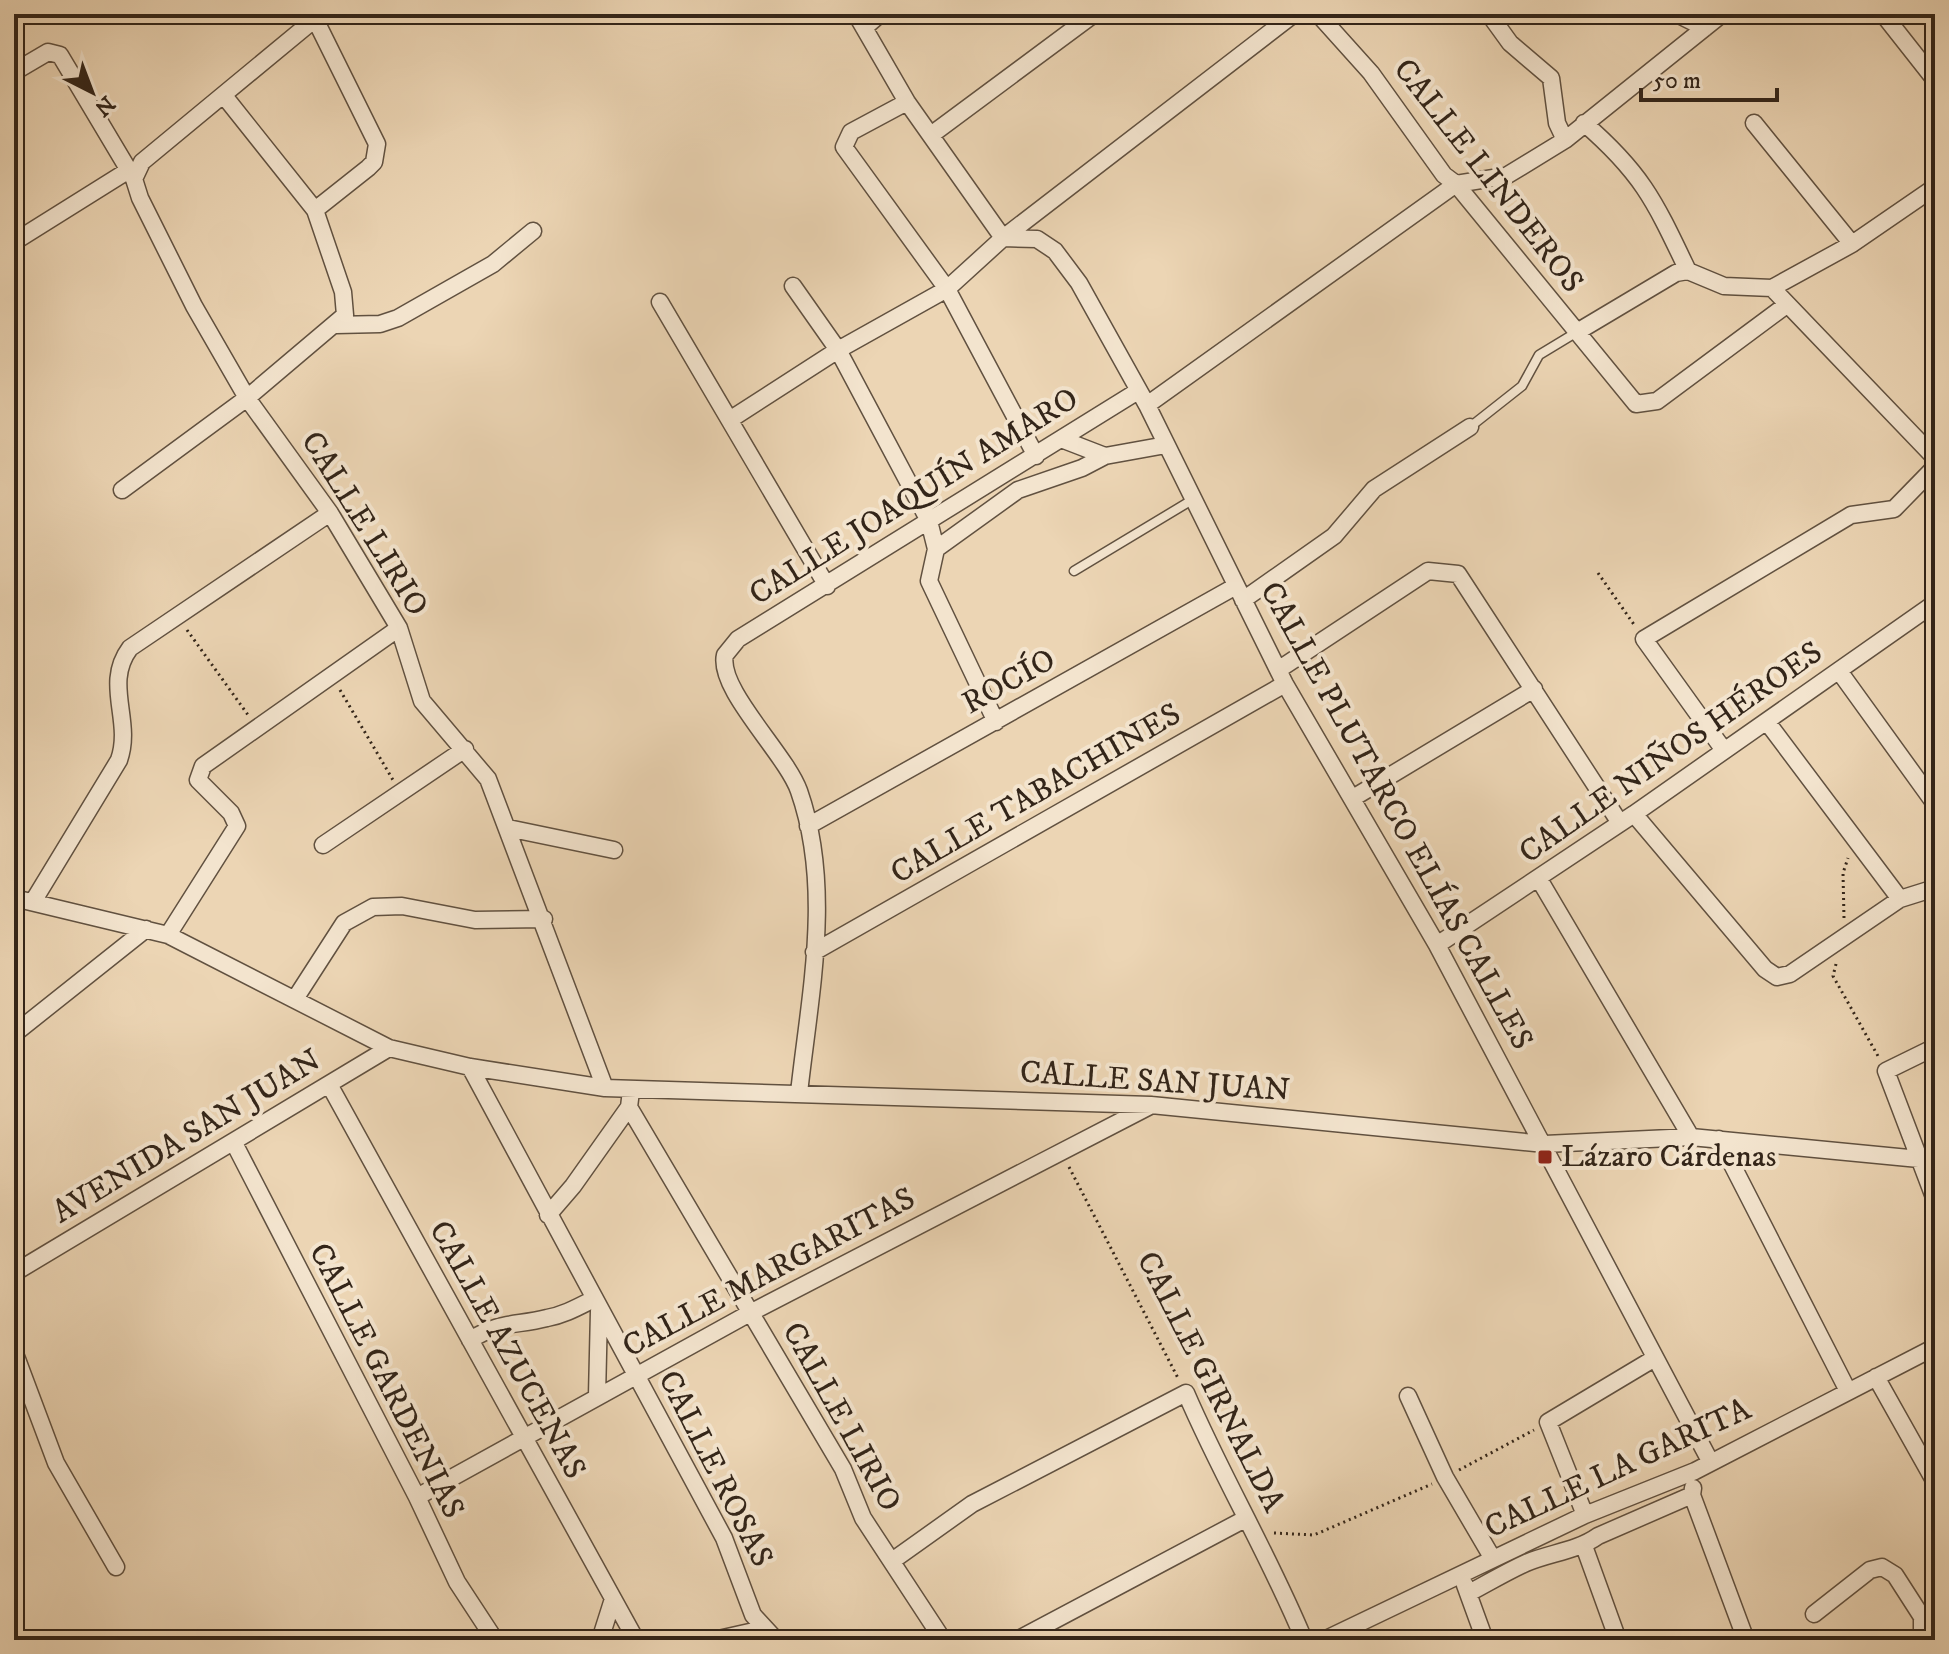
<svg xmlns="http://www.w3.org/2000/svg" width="1949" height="1654" viewBox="0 0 1949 1654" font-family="'IM FELL DW Pica',serif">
  <rect width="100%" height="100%" fill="#ecd5b4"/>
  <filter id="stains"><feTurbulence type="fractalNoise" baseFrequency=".0025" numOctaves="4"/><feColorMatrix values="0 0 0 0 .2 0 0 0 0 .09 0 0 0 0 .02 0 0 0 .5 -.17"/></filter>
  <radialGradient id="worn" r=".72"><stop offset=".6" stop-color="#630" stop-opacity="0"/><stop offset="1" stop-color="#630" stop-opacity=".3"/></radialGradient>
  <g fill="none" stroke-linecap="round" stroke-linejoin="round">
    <defs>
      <path id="lane" d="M1470 427 1522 386 1539 355 1577 332
        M1074 571 1192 500"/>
      <path id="street" d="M856 14 907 102 1003 238 1037 239 1055 251 1079 283 1147 405 1285 684 1437 945 1710 1461
        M1318 14 1371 73 1444 175 1456 184 1636 404 1657 401 1785 306
        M1677 14 1705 28
        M1883 14 1935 80
        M864 28 880 14
        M14 72 48 52 60 55 134 179 140 198 194 306 247 398 330 513 399 628 422 701 488 779 605 1088
        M907 102 851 132 844 147 947 289 1036 456
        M1584 123C1643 174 1655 202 1688 271
        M1754 123 1852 244
        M931 135 1094 14
        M1565 140 1722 14
        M134 179 142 162 321 14
        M315 210 368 168 374 162 377 144 315 19
        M14 242 129 170
        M793 286 838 350 929 521 936 549 929 581 996 722
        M1772 288 1852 244 1935 187
        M660 302 827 586
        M336 325 380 324 398 318 493 264 533 231
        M1577 332 1676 273 1688 271 1724 286 1772 288 1935 458
        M1147 405 1456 184 1506 176 1565 140 1557 123 1551 78 1510 43 1489 14
        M731 419 838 350 947 289 1003 238 1294 14
        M1061 439 1105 456 1166 445
        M122 490 247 398 345 315 343 292 315 210 225 97
        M936 549 1018 490 1082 468 1105 456
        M1243 600 1334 536 1374 489 1470 427
        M1278 670 1428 571 1458 574 1620 823
        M1839 671 1935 804
        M1767 722 1900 899
        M1723 749 1644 639 1851 515 1894 509 1935 467
        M1353 798 1534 689
        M1634 814 1765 969 1777 977 1790 974 1900 899 1935 888
        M808 826 1236 586
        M508 828 614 850
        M323 845 465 749
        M1539 879 1691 1137
        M14 898 168 935 389 1048 470 1067 605 1088 1151 1105 1545 1144 1691 1137 1919 1159
        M34 900 119 760C133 720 103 684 130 648L330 513
        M168 935 237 826 231 813 198 780 203 766 399 628
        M1437 945 1634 814 1935 603
        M814 952 1285 684
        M295 999 344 923 373 907 402 906 475 920 544 919
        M14 1034 146 929
        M1935 1047 1886 1071 1935 1200
        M470 1067 724 1538 753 1615 776 1640
        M330 1086 636 1640
        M631 1091 629 1107 843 1469 863 1518 943 1640
        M799 1093C810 993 833 888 799 791 786 754 717 689 725 655L738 639 1138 391
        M1719 1139 1847 1389
        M234 1143 417 1497 457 1582 495 1640
        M548 1215 573 1186 629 1107
        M14 1273 389 1048
        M470 1340C500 1321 515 1326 547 1318 564 1315 578 1307 594 1299
        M14 1351 56 1463 116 1567
        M1876 1377 1935 1482
        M597 1396 599 1311
        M1408 1396 1445 1477 1493 1559
        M1693 1488 1692 1495 1746 1640
        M417 1497 750 1313 1150 1106
        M1585 1515 1548 1422 1655 1358
        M1584 1546 1618 1640
        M892 1561 972 1504 1186 1393C1222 1477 1269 1555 1304 1640
        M1465 1585 1485 1640
        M1469 1593C1488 1583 1506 1572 1526 1563 1549 1553 1577 1551 1598 1536L1692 1495
        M1814 1614 1870 1570 1882 1567 1895 1575 1922 1617V1640
        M600 1640 613 1599
        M714 1640 763 1629
        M1017 1640 1245 1519
        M1324 1640 1585 1515 1695 1471 1935 1347"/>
    </defs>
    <use href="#lane" stroke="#615140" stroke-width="11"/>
    <use href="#street" stroke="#615140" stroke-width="19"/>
    <path stroke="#332519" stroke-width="3" stroke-dasharray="2 4" stroke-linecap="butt" d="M1598 573 1635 626
      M187 630 248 715
      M340 690 393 780
      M1844 918 1843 873 1848 858
      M1836 964 1833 976 1878 1056
      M1069 1167 1179 1380
      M1459 1470 1534 1430
      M1274 1533 1314 1535 1432 1484"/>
    <use href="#lane" stroke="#f3e4ce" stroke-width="8"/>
    <use href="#street" stroke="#f3e4ce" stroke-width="16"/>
  </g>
  <rect fill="#8f2418" stroke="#f3e4ce" stroke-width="3" x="1537" y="1149" width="16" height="16" rx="4"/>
  <g text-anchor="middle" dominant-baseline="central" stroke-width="8" stroke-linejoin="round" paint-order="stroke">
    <g font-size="32" fill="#332519" stroke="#f3e4ce">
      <text transform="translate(1488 176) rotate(52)">CALLE LINDEROS</text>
      <text transform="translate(914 497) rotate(-32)">CALLE JOAQUÍN AMARO</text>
      <text transform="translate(364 524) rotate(58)">CALLE LIRIO</text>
      <text transform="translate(1009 682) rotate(-29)">ROCÍO</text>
      <text transform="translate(1671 753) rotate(-35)">CALLE NIÑOS HÉROES</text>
      <text transform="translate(1036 794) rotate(-30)">CALLE TABACHINES</text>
      <text transform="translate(1396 816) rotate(61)">CALLE PLUTARCO ELÍAS CALLES</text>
      <text transform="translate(1155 1082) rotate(4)">CALLE SAN JUAN</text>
      <text transform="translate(187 1137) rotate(-31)">AVENIDA SAN JUAN</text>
      <text transform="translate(769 1273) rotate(-28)">CALLE MARGARITAS</text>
      <text transform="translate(507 1350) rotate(61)">CALLE AZUCENAS</text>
      <text transform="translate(386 1381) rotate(63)">CALLE GARDENIAS</text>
      <text transform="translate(1210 1382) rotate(63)">CALLE GIRNALDA</text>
      <text transform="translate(841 1417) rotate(61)">CALLE LIRIO</text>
      <text transform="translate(715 1469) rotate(63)">CALLE ROSAS</text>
      <text transform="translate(1618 1469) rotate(-25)">CALLE LA GARITA</text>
    </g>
    <g font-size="32" fill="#332519" stroke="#f3e4ce" text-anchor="start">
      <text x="1561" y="1157">Lázaro Cárdenas</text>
    </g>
  </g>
  <rect width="1949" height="1654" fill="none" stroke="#ecd5b4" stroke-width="48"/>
  <rect x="16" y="16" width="1917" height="1622" fill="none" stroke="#332519" stroke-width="4"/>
  <rect x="24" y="24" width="1901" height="1606" fill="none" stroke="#332519" stroke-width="2"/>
  <g transform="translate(92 92) rotate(138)" stroke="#f3e4ce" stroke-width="6" paint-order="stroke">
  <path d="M0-6L14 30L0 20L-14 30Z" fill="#332519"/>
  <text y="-12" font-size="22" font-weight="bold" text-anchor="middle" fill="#332519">N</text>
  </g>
  <path d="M1641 88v12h136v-12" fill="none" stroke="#332519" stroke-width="4"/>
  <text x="1653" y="88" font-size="24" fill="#332519" stroke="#f3e4ce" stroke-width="6" paint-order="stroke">50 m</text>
  <rect width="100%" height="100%" filter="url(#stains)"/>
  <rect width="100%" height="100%" fill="url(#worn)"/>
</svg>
